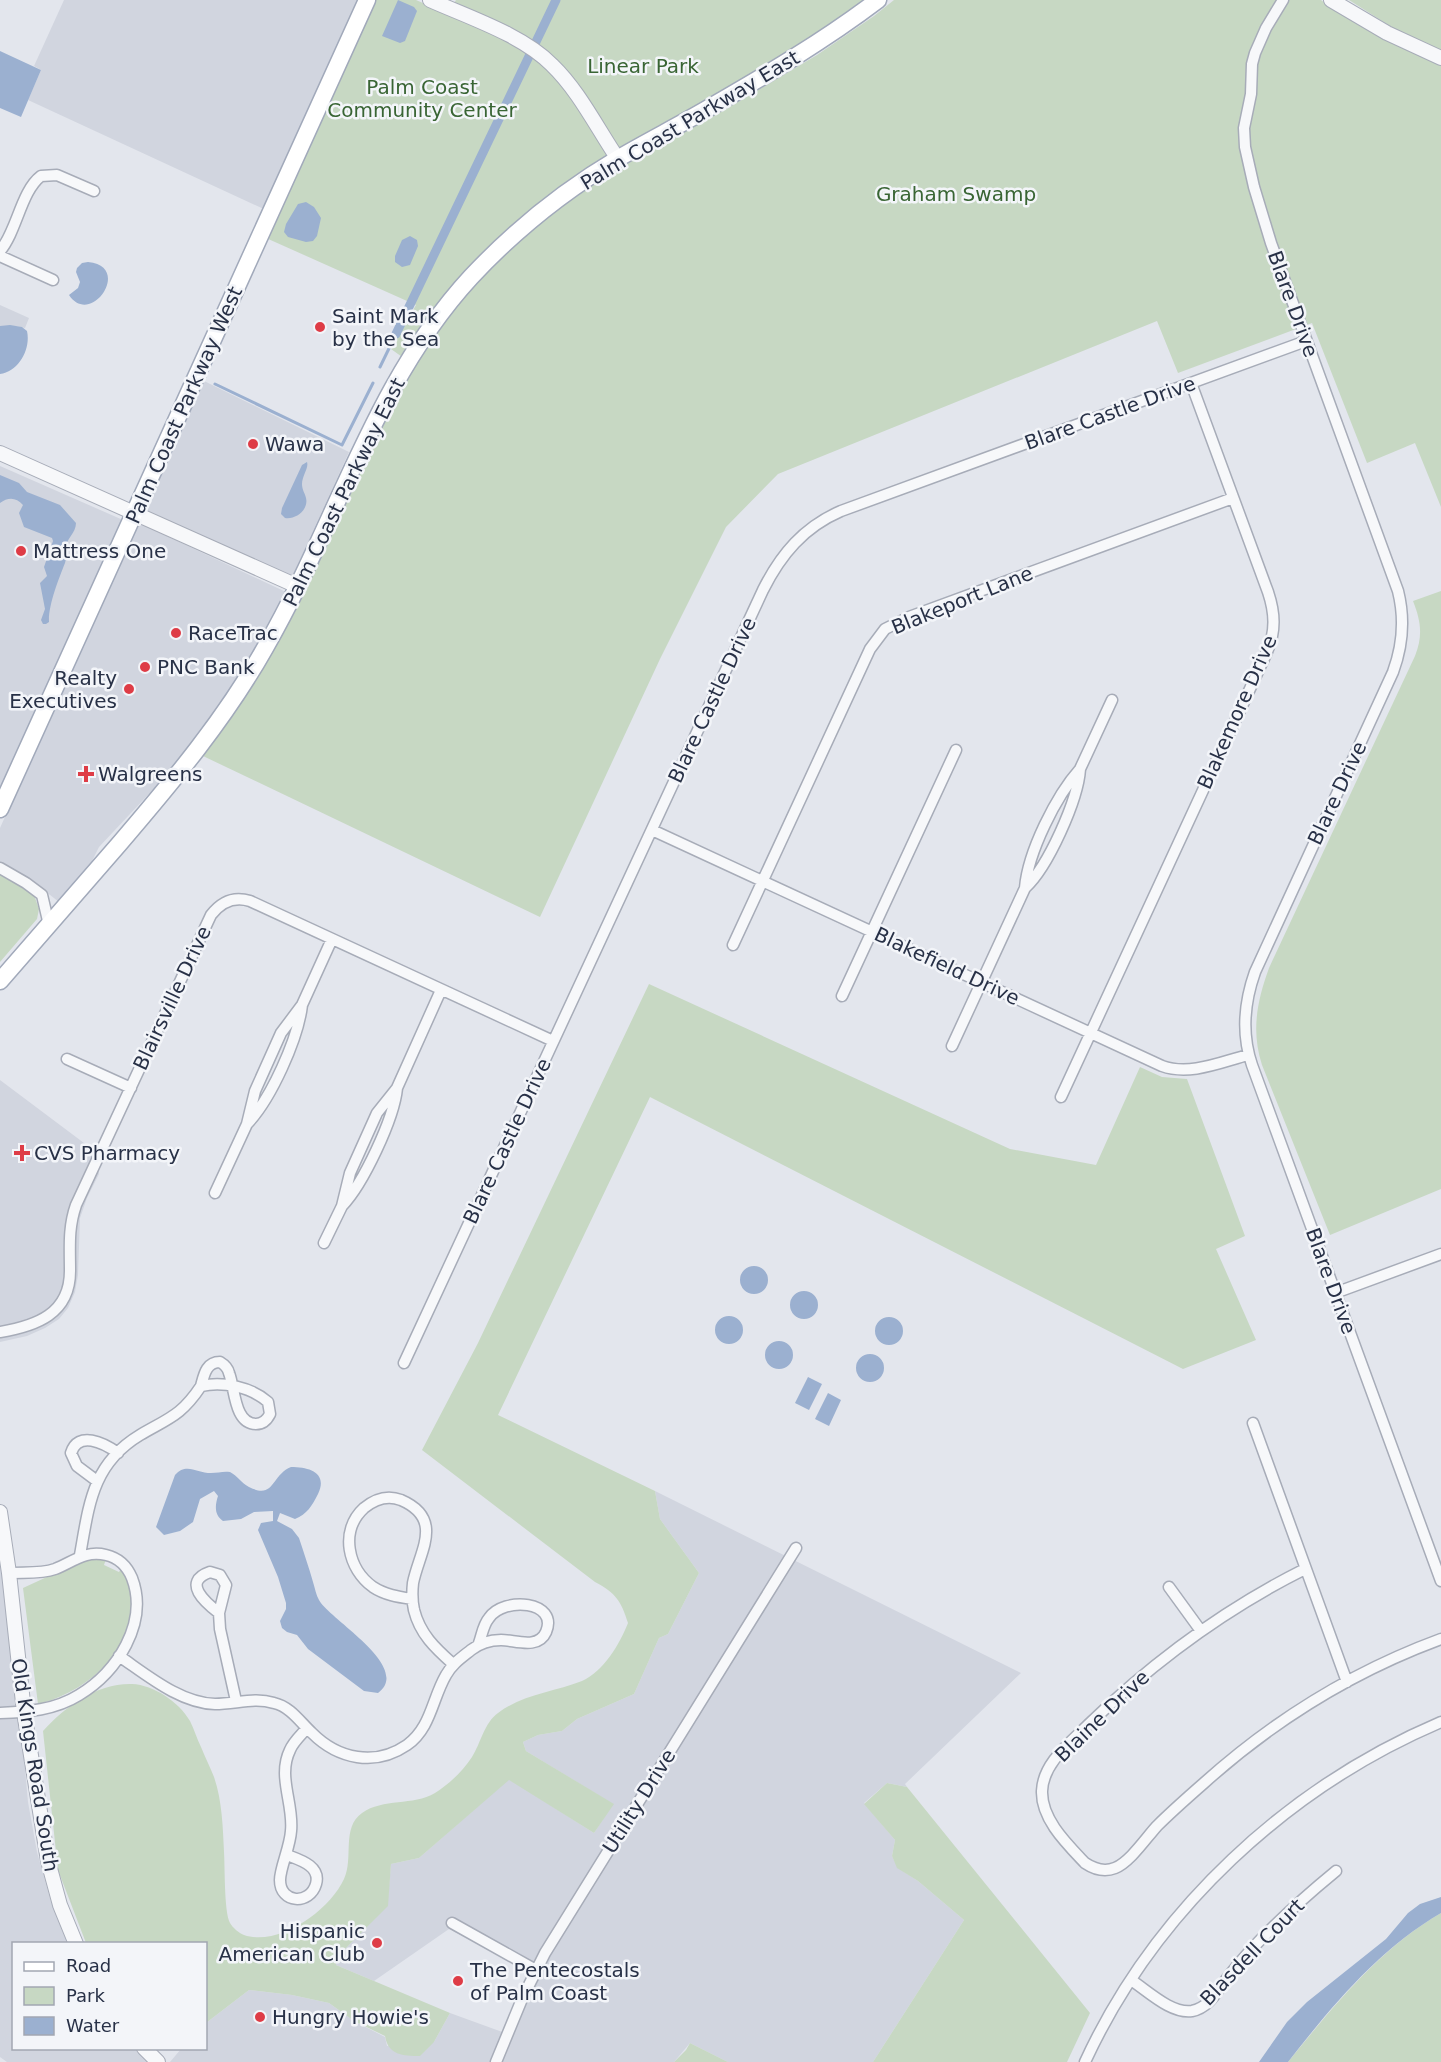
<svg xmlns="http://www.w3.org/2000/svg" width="1441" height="2062" viewBox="0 0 1441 2062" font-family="'DejaVu Sans',sans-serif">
  <rect width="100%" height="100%" fill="#e3e6ed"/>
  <path fill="#d1d5df" d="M64 0H362L266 210 28 100 41 70 34 66Z
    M0 305 29 318 25 328 16 326H0Z
    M202 380 349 452 292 577 141 512Z
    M0 466 123 520 0 789Z
    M137 522 286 592 227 697 176 765 99 847 88 869 59 902 31 880 0 863V828Z
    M0 1080 96 1152 99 1174 87 1198 80 1218 78 1275 75 1292 68 1308 59 1319 45 1328 27 1336 0 1342Z
    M655 1491 1021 1673 905 1784 907 1787 887 1783 864 1803 895 1840 892 1856 898 1868 918 1881 964 1920 873 2062H728L690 2043 674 2062H170L181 2049 206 2048V2023L249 1990 292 1995 329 2003 354 2021 385 2037 387 2046 434 2042 450 2013 505 2033 529 1971 449 1929 374 1981 336 1965V1958L387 1906 391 1864 419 1858 509 1779 594 1833 613 1804 526 1751 523 1742 538 1735 562 1731 577 1719 634 1694 659 1638 668 1634 699 1573 660 1519Z
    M0 1551 21 1724 28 1802 37 1852 51 1902 71 1943 14 1944V2048L138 2049 151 2062H7L0 2057Z"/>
  <path fill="#c7d8c3" d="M372 0H416L500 37 537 58 561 81 602 144 609 159 516 227 405 359 391 349 416 305 266 238Z
    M456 0H868L820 34 620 154 569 74 557 61 544 50 453 5Z
    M894 0H1321L1330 7 1441 64V507L1415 443 1367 463 1312 323 1178 373 1157 321 778 474 726 527 660 659 540 917 203 756 237 708 272 652 345 497 413 365 456 302 522 235 584 188 618 165 753 93 817 55 874 16Z
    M1349 0H1441V51L1401 33Z
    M1441 591V1189L1330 1235 1262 1065C1251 1031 1257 1001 1269 968L1415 656C1423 636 1421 621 1413 601Z
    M0 874 34 895 39 909 37 919 0 962Z
    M649 984 1010 1149 1096 1165 1140 1067 1162 1077 1187 1079 1245 1236 1216 1249 1256 1340 1183 1369 650 1097 498 1415 655 1491 660 1519 699 1573 668 1634 659 1638 634 1694 577 1719 562 1731 538 1735 523 1742 526 1751 614 1804 594 1833 509 1780 419 1858 391 1864 388 1906 336 1958V1965L450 2013 434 2042 420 2056C403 2056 388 2055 385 2036L354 2021 329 2003 292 1995 249 1990 206 2023V1944L86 1943 58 1870 43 1731C66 1706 97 1683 132 1684 154 1685 179 1702 190 1721 194 1729 197 1739 201 1747 205 1757 210 1767 214 1777 222 1800 223 1828 224 1852 225 1867 224 1912 230 1923 232 1927 240 1934 244 1935 279 1947 330 1910 344 1879 354 1858 341 1828 362 1813 383 1798 413 1806 435 1793 449 1784 463 1771 472 1757 481 1743 484 1723 498 1713 523 1694 554 1692 582 1681 604 1671 619 1645 628 1623 621 1601 616 1593 595 1582L422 1450 478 1343Z
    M88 1558 106 1559 104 1565 119 1572 122 1567C156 1630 97 1690 38 1704L23 1588Z
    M887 1783 907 1787 1090 2013 1067 2062H873L964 1920 918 1881 897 1868 892 1856 895 1840 864 1804Z
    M1441 1913V2062H1288C1333 2007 1379 1949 1441 1913Z
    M690 2043 728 2062H674L686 2050Z"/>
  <path fill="#9bb0d0" d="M398 0 414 7 417 11 405 41 400 43 382 36Z
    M0 51 41 70 21 117 0 108Z
    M306 202 314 207 321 218 317 236 313 241 306 242 288 237 284 232 286 224 298 204Z
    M410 236 417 240 418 246 410 265 402 267 395 262V256L402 240Z
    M88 262C133 266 91 328 69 295L78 288 80 282 76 272 77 268 82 263Z
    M10 325 22 327 27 331C31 349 19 371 0 374V326Z
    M307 462C309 468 302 476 302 484 302 490 305 493 306 498 309 510 295 520 285 518L281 514 282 508 302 465Z
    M0 475 19 483 27 492 60 505 76 523C76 533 66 539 65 549 64 554 67 557 65 563 59 578 48 606 49 622L46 624H43L41 620 45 609 40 583 47 576 44 567 53 541 52 538 24 527 19 513 23 505C16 497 8 497 0 503Z
    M740 1280a14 14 0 1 1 28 0a14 14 0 1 1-28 0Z
    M790 1305a14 14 0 1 1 28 0a14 14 0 1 1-28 0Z
    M715 1330a14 14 0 1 1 28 0a14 14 0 1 1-28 0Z
    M875 1331a14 14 0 1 1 28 0a14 14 0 1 1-28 0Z
    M765 1355a14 14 0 1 1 28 0a14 14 0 1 1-28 0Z
    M856 1368a14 14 0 1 1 28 0a14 14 0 1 1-28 0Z
    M808 1377 822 1384 809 1410 795 1403Z
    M828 1393 841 1400 829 1426 815 1419Z
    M291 1467C310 1467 328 1473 318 1494 312 1506 307 1514 295 1519L280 1513 277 1521 292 1529 299 1538C304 1553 309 1568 313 1582 315 1588 316 1595 319 1600 329 1619 413 1667 378 1693L364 1691 308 1649 297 1635 287 1632 282 1628 280 1621 286 1609V1603L278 1577 258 1530 261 1523 273 1521V1511L254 1512 241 1519 223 1521C214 1515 215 1505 218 1496L214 1491 200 1499 193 1522 180 1531 164 1535 156 1527 175 1475C186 1462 197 1473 211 1473 218 1473 223 1471 230 1472 238 1476 241 1483 249 1487 275 1500 271 1475 291 1467Z
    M1441 1897V1913C1379 1949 1331 2007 1288 2062H1259L1287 2022 1307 2002 1386 1939 1408 1913 1420 1904Z"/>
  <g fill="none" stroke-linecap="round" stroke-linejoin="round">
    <path stroke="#9bb0d0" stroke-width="3" d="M380 367 396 334
      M215 384 342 445 373 383"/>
    <path stroke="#9bb0d0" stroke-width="9" d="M396 334 556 0"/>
    <defs>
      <path id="minor" d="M1283 0 1266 28 1255 53 1252 64 1251 94 1244 128 1245 147 1254 187 1271 243 1398 591C1405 619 1403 645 1393 672L1255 972C1244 1003 1241 1033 1252 1065L1441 1581
        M0 251C17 231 21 191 41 176L57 175 94 191
        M0 256 53 280
        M1080 769 1112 700
        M652 830 1162 1066C1190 1076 1221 1062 1248 1055
        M0 868 26 883 42 895 49 925
        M733 945 870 649 885 629 909 617 1233 498
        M842 996 956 750
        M302 1005C298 1039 271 1099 247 1124L255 1091 281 1033 302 1005 332 939
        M952 1046 1025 888C1028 852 1056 796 1080 769 1078 800 1048 867 1025 888
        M67 1059 131 1088
        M397 1088 441 990
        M1061 1097 1267 652C1276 631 1275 613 1268 592L1191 383
        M215 1193 247 1124
        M324 1243 342 1206 350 1173 377 1113 397 1088C394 1119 363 1184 342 1206
        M1335 1293 1441 1254
        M0 1332C36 1326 70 1314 70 1271 70 1247 68 1228 76 1205L211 915C221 902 234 896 250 901L553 1041
        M404 1363 763 590C781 554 804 527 841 511L1306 341
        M1253 1423 1347 1682
        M97 1481 77 1466 71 1453C78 1430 104 1443 118 1453
        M80 1555C89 1505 92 1464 140 1435 169 1418 181 1416 201 1386 223 1381 251 1387 268 1402L270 1414C267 1420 263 1424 256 1424 234 1424 235 1388 229 1373 228 1368 225 1365 220 1362 206 1362 204 1375 201 1386
        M1305 1569C1225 1609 1152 1663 1088 1725 1070 1743 1043 1763 1042 1791 1041 1819 1067 1844 1085 1863 1094 1869 1105 1872 1115 1868 1130 1862 1146 1838 1157 1826 1172 1811 1188 1797 1204 1783 1273 1721 1354 1671 1441 1639
        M1169 1587 1201 1631
        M412 1599C399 1597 385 1595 373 1587 348 1569 339 1531 364 1508 375 1499 388 1495 401 1500 445 1519 419 1552 413 1583 412 1592 412 1601 414 1610 420 1634 435 1648 453 1664
        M219 1613C206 1603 181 1582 210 1572L220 1575 226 1585 219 1613 220 1629 236 1701
        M119 1656C147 1675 180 1703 215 1704 236 1704 254 1697 274 1703 291 1707 300 1722 312 1733 338 1759 375 1767 407 1745 431 1728 432 1699 446 1675 452 1664 461 1658 471 1650 480 1643 489 1640 501 1640 515 1640 538 1650 546 1632 559 1601 504 1596 489 1618 483 1625 482 1635 479 1643
        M0 1713C28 1712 55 1710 79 1695 117 1672 149 1623 132 1578 127 1566 119 1558 106 1555 85 1550 73 1562 55 1569 41 1574 24 1572 9 1573
        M287 1855C300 1860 321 1866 316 1884 310 1905 280 1904 280 1880 280 1868 290 1847 291 1831 294 1804 277 1776 290 1750 293 1742 301 1735 307 1728
        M452 1923 536 1970
        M1131 1980C1148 1991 1171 2014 1192 2011 1209 2008 1218 1990 1228 1977 1259 1937 1297 1903 1336 1871
        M496 2062 522 1999 545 1953 796 1548
        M1085 2062C1155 1910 1288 1787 1441 1722"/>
      <path id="tertiary" d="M430 0C468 17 523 35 552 65 579 91 597 128 618 159
        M1331 0 1387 33 1441 58
        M0 453 297 586
        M0 1512 9 1573 24 1712 48 1861 60 1905 76 1944
        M144 2048 158 2062"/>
      <path id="primary" d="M0 809 367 0
        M0 981C40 935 80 889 120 843 173 781 225 719 265 648 336 525 374 382 471 277 514 231 565 190 619 158 648 141 678 126 707 109 766 75 824 41 878 0"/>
    </defs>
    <use href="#minor" stroke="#a7acb8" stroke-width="13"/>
    <use href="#tertiary" stroke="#a7acb8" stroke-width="16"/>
    <use href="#primary" stroke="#a1a9ba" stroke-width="19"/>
    <use href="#minor" stroke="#f7f8fa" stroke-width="10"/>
    <use href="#tertiary" stroke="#f7f8fa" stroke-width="14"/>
    <use href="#primary" stroke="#fff" stroke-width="16"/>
  </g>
  <g fill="#de3c46" stroke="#f3f5f9" stroke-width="2">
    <circle cx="320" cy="327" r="6"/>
    <circle cx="253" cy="444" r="6"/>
    <circle cx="21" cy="551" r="6"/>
    <circle cx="176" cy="633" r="6"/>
    <circle cx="145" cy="667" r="6"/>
    <circle cx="129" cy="689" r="6"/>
    <path d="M83 765h6v6h6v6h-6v6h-6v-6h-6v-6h6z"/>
    <path d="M19 1144h6v6h6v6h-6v6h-6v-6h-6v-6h6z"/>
    <circle cx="377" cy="1943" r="6"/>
    <circle cx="458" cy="1981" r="6"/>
    <circle cx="260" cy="2017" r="6"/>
  </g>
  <g text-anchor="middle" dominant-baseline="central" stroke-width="5" stroke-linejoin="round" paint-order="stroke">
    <g font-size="20" fill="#396534" stroke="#f3f5f9">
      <text x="643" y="66">Linear Park</text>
      <text x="422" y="87">Palm Coast<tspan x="422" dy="23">Community Center</tspan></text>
      <text x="956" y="194">Graham Swamp</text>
    </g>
    <g font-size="20" fill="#283147" stroke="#f3f5f9">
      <text transform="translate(690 120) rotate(-31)">Palm Coast Parkway East</text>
      <text transform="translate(1293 304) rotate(70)">Blare Drive</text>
      <text transform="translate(184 405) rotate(-66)">Palm Coast Parkway West</text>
      <text transform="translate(1110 413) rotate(-20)">Blare Castle Drive</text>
      <text transform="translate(344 492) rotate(-64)">Palm Coast Parkway East</text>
      <text transform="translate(962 600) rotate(-22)">Blakeport Lane</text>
      <text transform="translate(712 700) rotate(-65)">Blare Castle Drive</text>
      <text transform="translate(1237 712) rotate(-66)">Blakemore Drive</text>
      <text transform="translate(1337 793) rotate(-65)">Blare Drive</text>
      <text transform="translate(947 966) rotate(25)">Blakefield Drive</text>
      <text transform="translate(172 998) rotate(-65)">Blairsville Drive</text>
      <text transform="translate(507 1141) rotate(-65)">Blare Castle Drive</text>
      <text transform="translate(1331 1281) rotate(70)">Blare Drive</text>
      <text transform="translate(1102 1716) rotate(-44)">Blaine Drive</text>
      <text transform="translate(35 1765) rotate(81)">Old Kings Road South</text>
      <text transform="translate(639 1801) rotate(-58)">Utility Drive</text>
      <text transform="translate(1252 1952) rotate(-46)">Blasdell Court</text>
    </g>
    <g font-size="20" fill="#283147" stroke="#f3f5f9" text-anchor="start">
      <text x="332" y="316">Saint Mark<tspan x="332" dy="23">by the Sea</tspan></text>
      <text x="265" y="444">Wawa</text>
      <text x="33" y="551">Mattress One</text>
      <text x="188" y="633">RaceTrac</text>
      <text x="157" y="667">PNC Bank</text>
      <text x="117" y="678" text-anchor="end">Realty<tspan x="117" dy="23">Executives</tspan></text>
      <text x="98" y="774">Walgreens</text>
      <text x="34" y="1153">CVS Pharmacy</text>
      <text x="365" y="1931" text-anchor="end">Hispanic<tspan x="365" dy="23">American Club</tspan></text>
      <text x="470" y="1970">The Pentecostals<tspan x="470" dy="23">of Palm Coast</tspan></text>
      <text x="272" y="2017">Hungry Howie's</text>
    </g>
  </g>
  <rect x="12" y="1942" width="195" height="108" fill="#f3f5f9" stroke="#a2a7b2" stroke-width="1.5"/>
  <rect x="24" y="1962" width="30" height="9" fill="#ffffff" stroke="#a2a7b2" stroke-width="1.5"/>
  <text x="66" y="1972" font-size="18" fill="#283147">Road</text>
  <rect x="24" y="1987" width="30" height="18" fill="#c7d8c3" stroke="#a2a7b2" stroke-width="1.5"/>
  <text x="66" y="2002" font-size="18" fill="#283147">Park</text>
  <rect x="24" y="2017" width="30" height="18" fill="#9bb0d0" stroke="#a2a7b2" stroke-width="1.5"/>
  <text x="66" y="2032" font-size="18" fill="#283147">Water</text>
</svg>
